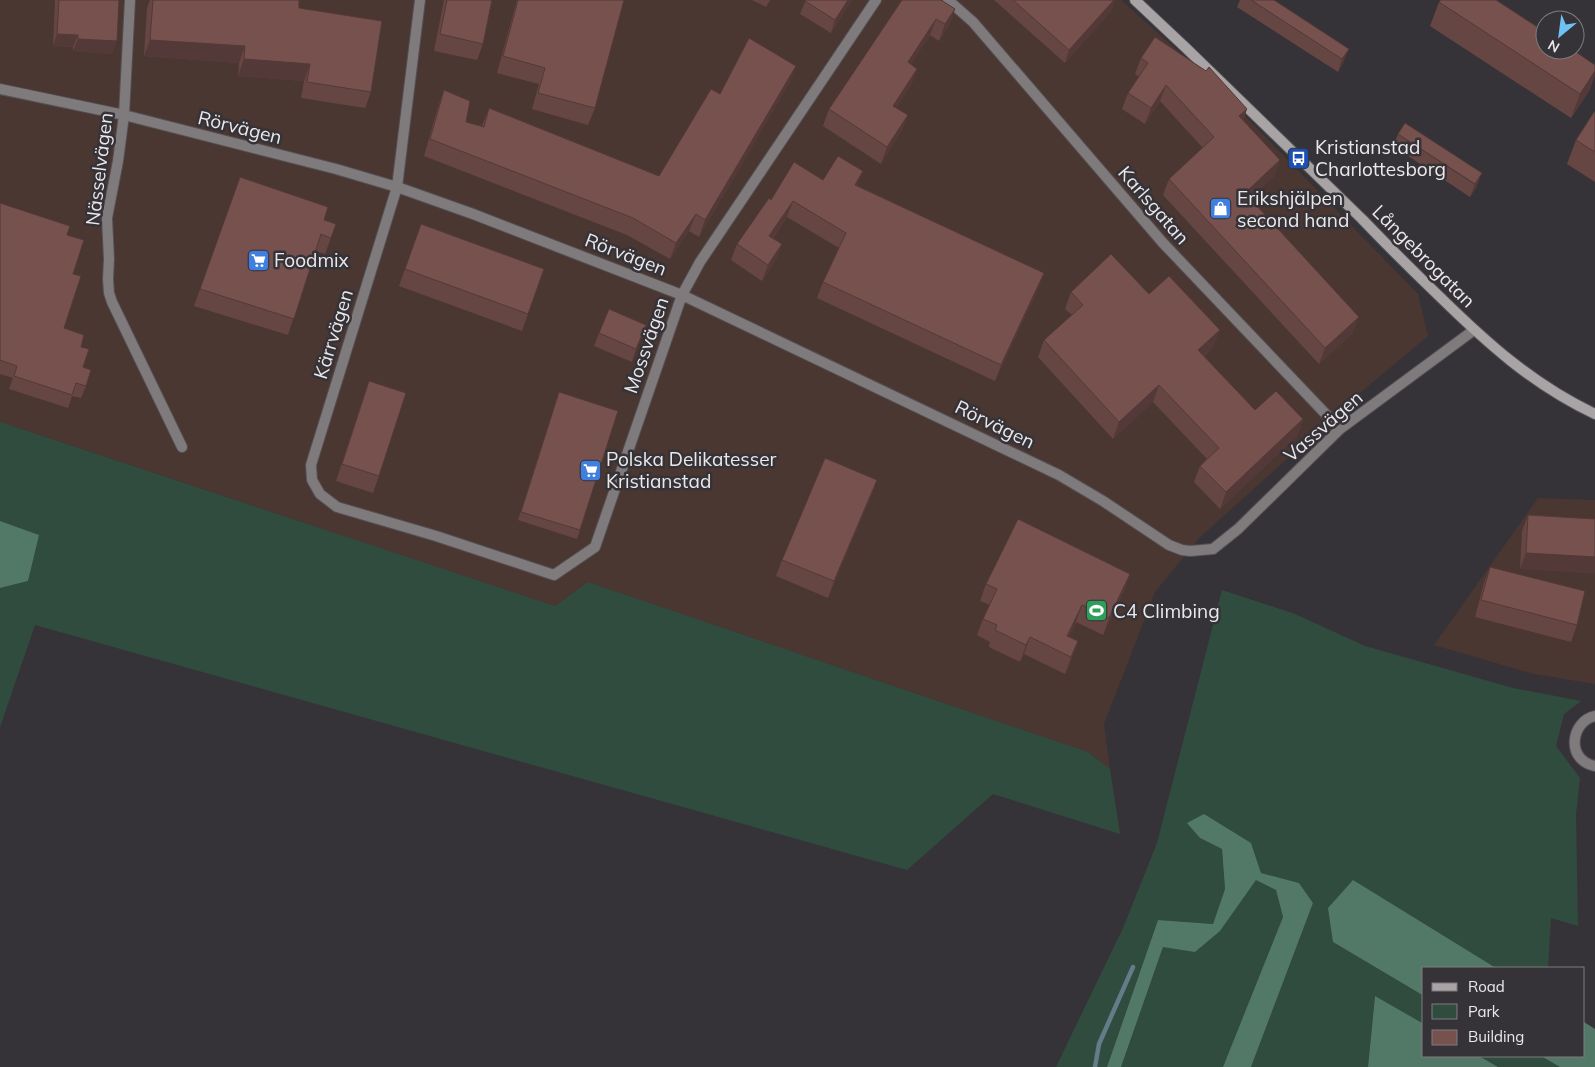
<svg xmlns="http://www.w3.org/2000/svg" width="1595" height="1067" viewBox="0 0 1595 1067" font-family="Mulish,sans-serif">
  <rect width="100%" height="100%" fill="#363338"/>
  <path fill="#4b3731" d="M0 0H1121L1208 78 1418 294 1428 336 1366 388 1199 538 1155 592 1104 724 1110 769 1088 752 588 582 555 606 0 422Z
    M1538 498 1595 500V684L1534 674 1434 645Z"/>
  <path fill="#304c3f" d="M0 422 555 606 588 582 1088 752 1110 769 1120 834 993 794 907 870 35 625 0 727V588L28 581 38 535 0 521Z
    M1222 590 1295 614 1365 646 1513 688 1581 701 1564 714 1556 746 1580 778 1576 815 1578 926 1551 918 1548 968H1496L1353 881 1333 942 1424 996V1024L1375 996 1368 1067H1251L1313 903 1299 883 1261 873 1251 843 1200 838 1222 849 1225 889 1213 924 1158 920 1107 1067H1056L1123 928 1157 843Z
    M1256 879 1276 890 1283 917 1223 1067H1121L1163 947 1220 931Z
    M1479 1056H1541L1560 1067H1498Z"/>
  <path fill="#527967" d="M0 521 39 535 28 581 0 588Z
    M1204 814 1251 843 1261 873 1299 883 1313 903 1251 1067H1223L1283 917 1276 890 1256 880 1220 931 1195 952 1163 947 1121 1067H1107L1158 920 1213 924 1225 889 1222 849 1200 838 1187 823Z
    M1353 880 1496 968H1424V996L1333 942 1328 908Z
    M1375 996 1424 1024V1056H1479L1498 1067H1368Z
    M1584 1022 1595 1029V1067H1560L1541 1056H1584Z"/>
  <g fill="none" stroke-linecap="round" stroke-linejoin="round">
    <path stroke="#627c88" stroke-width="4.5" d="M1095 1067 1099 1044 1133 967"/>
    <defs>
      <path id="street" d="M130 0 124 115 118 161 107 218 109 259 108 279 109 293 112 302 182 447
        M420 0 397 187 311 465 312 480 320 494 337 507 436 536 554 575 595 547 682 295 700 262 876 0
        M948 0 973 22 1163 243 1340 429
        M0 89 124 115 336 169 397 187 473 214 682 295 1059 475 1103 501 1169 545 1182 550 1190 551 1213 549 1238 529 1340 429 1474 330
        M1595 716C1571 721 1565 760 1595 766"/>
      <path id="secondary" d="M1135 0 1186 48 1362 219C1387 245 1412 270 1438 295 1487 343 1532 384 1595 414"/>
    </defs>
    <use href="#street" stroke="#535055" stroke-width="12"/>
    <use href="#secondary" stroke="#535055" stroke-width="12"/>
    <use href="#street" stroke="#7f7b7c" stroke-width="10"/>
    <use href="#secondary" stroke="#a8a3a4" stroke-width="10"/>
  </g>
  <path fill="#664643" d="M55 0H119L112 54 73 51V47L53 46Z
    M150 0H299V8L371 92 365 108 301 98 304 81 238 76 239 63 144 56 147 8Z
    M444 0H492L483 44 477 60 434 51Z
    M517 0H624L595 108 588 125 532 109 539 84 497 73Z
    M752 0H770L766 7Z
    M806 0H852L831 33 800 14Z
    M902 0 955 9 949 26 939 41 930 35 911 64 917 69 911 85 896 108 908 115 901 132 881 164 823 126 829 109Z
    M994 0H1115L1111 11 1065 63Z
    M1240 0H1274L1344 61 1338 72 1237 7Z
    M1439 2 1595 65V75L1589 91 1571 118 1430 26Z
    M1141 58 1247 109 1243 120 1280 160 1274 176 1250 199 1353 333 1319 364 1163 195 1169 179 1203 148 1160 101 1145 124 1122 109 1128 93 1139 77 1135 74Z
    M790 82 699 237 689 231 670 259 627 235 424 156 438 107 444 90 466 122 482 126 489 108 659 176 720 94Z
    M1595 112V182L1567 164 1576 140Z
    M1398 134 1477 186 1470 197 1393 146Z
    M240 177 324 220 336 224 325 254 315 251 288 335 194 306Z
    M823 180 858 186 1044 273 1038 289 995 381 817 298 823 282 839 248 787 217 773 238 782 244 776 260 762 281 731 260 737 244 771 200Z
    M0 203 67 235 73 274 64 328 81 347 86 386 81 398 72 396 68 408 9 389 13 378 0 374Z
    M421 224 544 269 522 331 399 286Z
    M1071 292 1149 294 1214 346 1204 356 1255 410 1303 419 1297 436 1220 509 1194 482 1200 466 1207 459 1153 402 1113 439 1038 357 1044 340 1072 315 1065 309Z
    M646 325 632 362 594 346 599 333Z
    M369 381 379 476 373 493 336 481Z
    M556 401 580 530 577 539 518 520Z
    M877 480 871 496 828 598 776 576 782 560Z
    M1528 515 1595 519 1520 569 1522 531Z
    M1490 567 1577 625 1571 642 1475 617 1484 583Z
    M1130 574 1124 591 1103 635 1076 622 1069 637 1078 641 1072 658 1065 674 1024 654 1020 662 989 647 990 642 977 635 983 619 990 605 980 601 986 584Z"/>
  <path fill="#533937" d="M848 0H852L831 33 835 20Z
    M1114 0H1115L1111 11 1065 63 1069 50Z
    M955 9 949 26 939 41 945 24Z
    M936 19 930 35 902 78 908 62Z
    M57 34 78 35 73 47 53 46Z
    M78 39 117 41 112 54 73 51Z
    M150 40 245 46 239 63 144 56Z
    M1349 49 1344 61 1338 72 1342 59Z
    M244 59 310 64 304 81 238 76Z
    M796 66 790 82 699 237 705 220Z
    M917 69 911 85 887 123 893 106Z
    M1595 71V75L1589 91 1571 118 1580 94Z
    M1166 85 1160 101 1145 124 1151 108Z
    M1247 109 1241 125 1239 116Z
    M908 115 901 132 881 164 887 147Z
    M1280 160 1274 176 1239 209 1245 193Z
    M863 171 857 187 855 185Z
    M1482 173 1477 186 1470 197 1475 184Z
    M793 201 787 217 763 251 769 236Z
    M696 214 689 231 670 259 676 243Z
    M782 244 776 260 762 281 768 265Z
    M1044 273 1038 289 995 381 1001 365Z
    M1359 317 1353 333 1319 364 1325 348Z
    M646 325 642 337 632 362 636 349Z
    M1220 330 1214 346 1192 366 1198 350Z
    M1159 385 1153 402 1113 439 1119 422Z
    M1303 419 1297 436 1220 509 1226 492Z
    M877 480 871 496 828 598 834 581Z
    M1526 553 1595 557V574L1520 569Z
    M1130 574 1124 591 1103 635 1109 618Z
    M1082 605 1076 622 1061 653 1067 636Z
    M1030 637 1024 654 1020 662 1026 645Z
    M1078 641 1072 658 1065 674 1071 657Z"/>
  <path fill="#77514e" stroke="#533937" d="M59 0H119L117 41 78 39V35L57 34Z
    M153 0H299V8L382 21 371 92 307 82 310 64 244 59 245 46 150 40Z
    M447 0H492L483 44 440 34Z
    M518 0H624L595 108 538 93 545 68 503 56Z
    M806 0H848L835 20 805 1Z
    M902 0H941L955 9 945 24 936 19 908 62 917 69 893 106 908 115 887 147 829 109Z
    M1013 0H1114L1069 50Z
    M1251 0H1274L1349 49 1342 59Z
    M1441 0H1496L1545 32V50H1573L1595 65V71L1580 94 1439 2Z
    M1155 37 1206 71 1209 67 1247 109 1239 116 1280 160 1245 193 1359 317 1325 348 1169 179 1214 137 1166 85 1151 108 1128 93 1148 63 1141 58Z
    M749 38 796 66 705 220 696 214 676 243 633 218 430 139 444 90 470 101 466 122 484 127 489 108 659 176 711 89 720 94Z
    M1594 112H1595V152L1576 140Z
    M1405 123 1482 173 1475 184 1398 134Z
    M838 156 863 171 855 185 1044 273 1001 365 823 282 846 233 793 201 769 236 782 244 768 265 737 244 769 198 771 200 794 162 823 180Z
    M240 177 328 207 324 220 336 224 331 238 321 234 294 319 200 289Z
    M0 203 70 226 67 235 84 240 73 274 81 276 64 328 84 335 81 347 89 349 83 367 91 370 86 386 76 383 72 395 14 376 17 366 0 360Z
    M421 224 544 269 528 314 405 269Z
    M1111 254 1149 294 1169 276 1220 330 1198 350 1255 410 1276 391 1303 419 1226 492 1200 466 1219 448 1159 385 1119 422 1044 340 1083 305 1071 292Z
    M609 309 646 325 636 349 599 333Z
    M369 381 406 393 379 476 342 464Z
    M559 392 618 411 580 530 521 512Z
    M825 458 877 480 834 581 782 560Z
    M1528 515 1595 519V557L1526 553Z
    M1018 519 1130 574 1109 618 1082 605 1067 636 1078 641 1071 657 1030 637 1026 645 995 630 997 625 983 619 997 589 986 584Z
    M1490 567 1585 591 1577 625 1481 600Z"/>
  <defs>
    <symbol id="bus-square" viewBox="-11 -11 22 22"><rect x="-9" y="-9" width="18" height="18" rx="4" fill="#1a4fb4" stroke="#363338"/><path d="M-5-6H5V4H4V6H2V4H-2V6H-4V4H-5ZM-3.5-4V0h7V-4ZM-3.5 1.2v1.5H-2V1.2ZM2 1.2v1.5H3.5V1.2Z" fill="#fff"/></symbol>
    <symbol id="shop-square" viewBox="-11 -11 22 22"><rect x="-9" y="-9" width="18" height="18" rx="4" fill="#3f7fe0" stroke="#363338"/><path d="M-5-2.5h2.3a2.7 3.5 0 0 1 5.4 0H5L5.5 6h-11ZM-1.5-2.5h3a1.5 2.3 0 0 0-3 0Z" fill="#fff"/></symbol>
    <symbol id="supermarket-square" viewBox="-11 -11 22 22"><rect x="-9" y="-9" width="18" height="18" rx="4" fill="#3f7fe0" stroke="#363338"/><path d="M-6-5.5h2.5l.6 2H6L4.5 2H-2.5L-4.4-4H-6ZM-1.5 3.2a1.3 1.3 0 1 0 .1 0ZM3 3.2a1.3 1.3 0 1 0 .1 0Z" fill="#fff"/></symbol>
    <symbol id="stadium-square" viewBox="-11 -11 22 22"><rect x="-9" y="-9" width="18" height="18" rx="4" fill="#2e9e5b" stroke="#363338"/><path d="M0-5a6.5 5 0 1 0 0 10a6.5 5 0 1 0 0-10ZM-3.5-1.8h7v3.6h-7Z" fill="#fff"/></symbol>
  </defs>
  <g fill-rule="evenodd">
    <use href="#bus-square" x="1286" y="146" width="25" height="25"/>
    <use href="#shop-square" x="1208" y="196" width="25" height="25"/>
    <use href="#supermarket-square" x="246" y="248" width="25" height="25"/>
    <use href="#supermarket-square" x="578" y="458" width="25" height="25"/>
    <use href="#stadium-square" x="1084" y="598" width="25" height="25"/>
  </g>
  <g text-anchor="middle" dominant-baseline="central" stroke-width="5" stroke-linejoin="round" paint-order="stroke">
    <g font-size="19" fill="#eae8eb" stroke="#363338">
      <text transform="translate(240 127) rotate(14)">Rörvägen</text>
      <text transform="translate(99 169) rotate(-83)">Nässelvägen</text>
      <text transform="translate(1154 205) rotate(49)">Karlsgatan</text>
      <text transform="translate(626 254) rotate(21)">Rörvägen</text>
      <text transform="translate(1424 256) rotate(45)">Långebrogatan</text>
      <text transform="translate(333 334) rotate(-73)">Kärrvägen</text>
      <text transform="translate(646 345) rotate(-71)">Mossvägen</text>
      <text transform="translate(995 424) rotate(26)">Rörvägen</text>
      <text transform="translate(1323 426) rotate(-41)">Vassvägen</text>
    </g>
    <g font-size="19" fill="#eae8eb" stroke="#363338" text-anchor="start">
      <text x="1315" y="147">Kristianstad<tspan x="1315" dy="22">Charlottesborg</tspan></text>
      <text x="1237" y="198">Erikshjälpen<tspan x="1237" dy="22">second hand</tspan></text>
      <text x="274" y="260">Foodmix</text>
      <text x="606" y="459">Polska Delikatesser<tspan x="606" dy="22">Kristianstad</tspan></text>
      <text x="1113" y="611">C4 Climbing</text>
    </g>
  </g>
  <rect x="1422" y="967" width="162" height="90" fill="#363338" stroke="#7e7b80"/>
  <rect x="1432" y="983" width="25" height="8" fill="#a8a3a4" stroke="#7e7b80"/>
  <text x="1468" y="992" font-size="15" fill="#eae8eb">Road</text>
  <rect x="1432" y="1004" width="25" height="15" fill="#304c3f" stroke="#7e7b80"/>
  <text x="1468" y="1017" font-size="15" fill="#eae8eb">Park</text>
  <rect x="1432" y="1030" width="25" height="15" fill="#77514e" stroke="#7e7b80"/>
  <text x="1468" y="1042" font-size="15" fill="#eae8eb">Building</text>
  <g transform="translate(1560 35) rotate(209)"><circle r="24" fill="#363338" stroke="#7e7b80"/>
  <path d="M0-4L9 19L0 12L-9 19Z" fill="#6dc2f3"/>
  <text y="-8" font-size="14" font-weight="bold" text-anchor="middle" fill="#eae8eb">N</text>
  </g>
</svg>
